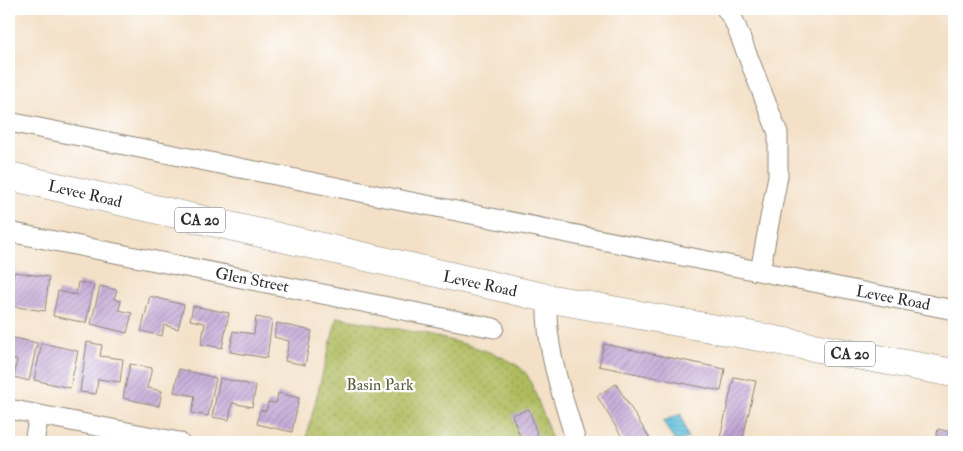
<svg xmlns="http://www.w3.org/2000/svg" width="963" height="451" viewBox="0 0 963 451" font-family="'IM FELL Double Pica',serif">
  <defs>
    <pattern id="grass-dots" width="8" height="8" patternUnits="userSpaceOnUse" patternTransform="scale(1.25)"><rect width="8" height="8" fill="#aebb5d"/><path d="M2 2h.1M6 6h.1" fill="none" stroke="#8e984d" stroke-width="1.8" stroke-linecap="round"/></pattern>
    <pattern id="water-rules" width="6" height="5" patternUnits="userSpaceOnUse" patternTransform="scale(1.25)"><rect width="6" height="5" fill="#5abdd9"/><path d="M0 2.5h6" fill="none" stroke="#4b9ab0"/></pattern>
    <pattern id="building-hatch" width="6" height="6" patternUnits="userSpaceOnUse" patternTransform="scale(1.25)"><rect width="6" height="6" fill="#c0a4d4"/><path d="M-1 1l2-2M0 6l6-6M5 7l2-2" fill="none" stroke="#9c86ac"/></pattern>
  </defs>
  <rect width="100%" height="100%" fill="#fff"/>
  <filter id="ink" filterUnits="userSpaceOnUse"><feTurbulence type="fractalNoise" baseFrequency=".02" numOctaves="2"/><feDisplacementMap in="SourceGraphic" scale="10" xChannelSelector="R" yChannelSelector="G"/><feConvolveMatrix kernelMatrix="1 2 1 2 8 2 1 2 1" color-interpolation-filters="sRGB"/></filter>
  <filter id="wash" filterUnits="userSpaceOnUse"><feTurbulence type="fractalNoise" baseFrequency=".0096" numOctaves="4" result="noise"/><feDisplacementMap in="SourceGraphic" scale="20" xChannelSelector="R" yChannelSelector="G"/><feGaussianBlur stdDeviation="1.12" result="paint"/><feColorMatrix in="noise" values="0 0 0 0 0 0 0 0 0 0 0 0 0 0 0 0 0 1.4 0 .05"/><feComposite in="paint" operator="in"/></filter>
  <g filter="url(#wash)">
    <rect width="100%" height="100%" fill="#f3e0c6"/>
    <path fill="url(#grass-dots)" stroke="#6c7344" d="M337 317C378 326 499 343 525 372 532 380 548 429 553 442H305Z"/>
    <path fill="url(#water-rules)" stroke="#427482" d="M681 414 688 438 675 442 663 421Z"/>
    <g id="blocks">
      <path fill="url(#building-hatch)" d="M14 272 49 277 45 311 9 306Z
        M78 282 94 285 86 323 53 316 58 291 76 295Z
        M100 286 117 290 114 299 121 301 119 310 132 313 127 333 91 324Z
        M150 296 184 305 178 329 164 325 162 336 141 331Z
        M193 306 229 313 222 348 201 344 205 323 190 320Z
        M256 317 272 320 267 358 230 352 233 331 254 334Z
        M277 323 312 331 305 365 285 361 289 341 274 337Z
        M9 337 37 343 29 381 14 377 17 360 9 359Z
        M87 342 102 345 100 356 123 359 120 382 98 379 96 394 80 392Z
        M42 343 78 351 70 388 34 380Z
        M604 344 725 369 721 391 599 366Z
        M130 364 152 368 147 388 162 391 159 406 123 398Z
        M179 369 216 378 208 416 192 413 195 396 174 392Z
        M734 377 756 381 742 442H719Z
        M220 378 256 386 252 407 232 403 229 420 212 417Z
        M616 384 652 442H625L597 396Z
        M278 393 299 398 292 432 257 424 260 410 266 411 268 402 276 403Z
        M529 409 538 437 522 442 512 415Z
        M938 429 954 433V442H935Z"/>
    </g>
  </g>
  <g filter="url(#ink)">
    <use href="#blocks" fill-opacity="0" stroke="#8f8678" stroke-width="1"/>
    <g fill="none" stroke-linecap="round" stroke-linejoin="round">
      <defs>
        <path id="minor" d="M726 9 734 21 778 133V176L760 271
          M9 122 954 310
          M9 232 494 328
          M547 298C545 350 562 393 576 442
          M9 409 179 442
          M34 442 39 415"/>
        <path id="highway" d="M9 176 547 298 954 373"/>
      </defs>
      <use href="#minor" stroke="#8f8678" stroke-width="21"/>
      <use href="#highway" stroke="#8f8678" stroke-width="29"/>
      <use href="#minor" stroke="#fff" stroke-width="19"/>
      <use href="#highway" stroke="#fff" stroke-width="28"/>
    </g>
  </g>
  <g text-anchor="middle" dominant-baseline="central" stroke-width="4.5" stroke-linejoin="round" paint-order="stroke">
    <g fill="#fff" stroke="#6b6b6b" stroke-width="1">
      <rect x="175" y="207.5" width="50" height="25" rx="4"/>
      <rect x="825" y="341.5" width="50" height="25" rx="4"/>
    </g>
    <g font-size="15" font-weight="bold" fill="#2b2b2b">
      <text x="200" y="220">CA 20</text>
      <text x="850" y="354">CA 20</text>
    </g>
    <g font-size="16" fill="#2b2b2b" stroke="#fff">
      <text transform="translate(85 194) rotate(13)">Levee Road</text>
      <text transform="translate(252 280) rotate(11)">Glen Street</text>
      <text transform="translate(480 284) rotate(12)">Levee Road</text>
      <text transform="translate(893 298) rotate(11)">Levee Road</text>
    </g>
    <g font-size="16" fill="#595d3c" stroke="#fff">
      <text x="380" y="385">Basin Park</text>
    </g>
  </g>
  <rect width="963" height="451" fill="none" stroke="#fff" stroke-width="30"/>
</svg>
